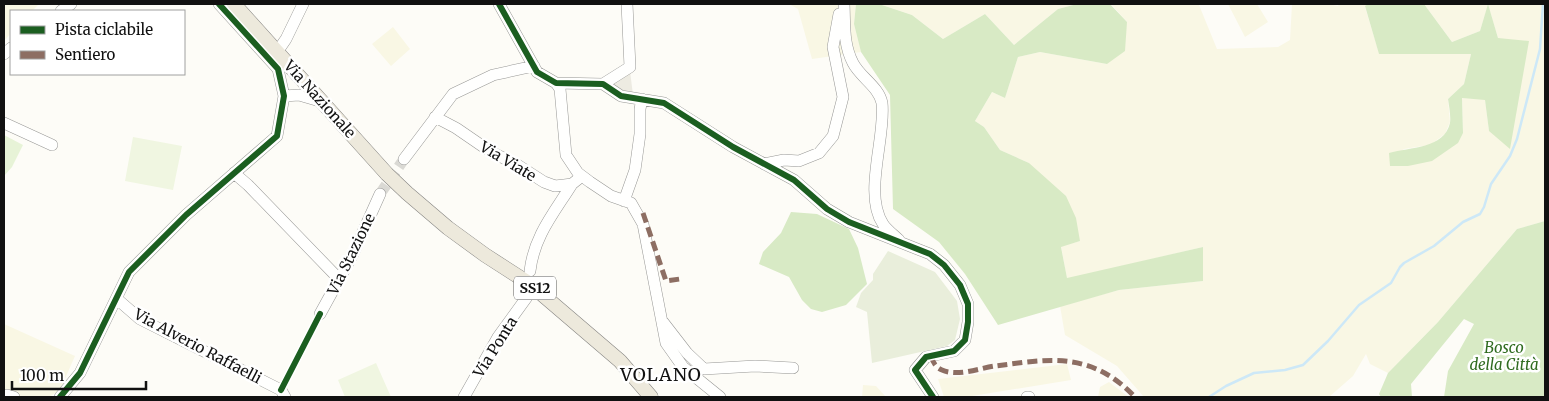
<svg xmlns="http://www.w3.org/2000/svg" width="1549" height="401" viewBox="0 0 1549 401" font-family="Merriweather,serif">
  <rect width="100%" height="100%" fill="#fdfcf7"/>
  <path fill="#f9f7e4" d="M4 4H39L32 11H11V33L4 41Z
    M789 4H856L854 24 861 52 812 59 798 9Z
    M879 4H1077L1058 9 1014 45 985 14 943 39 912 15Z
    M1111 4H1203L1199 5 1217 49 1278 47 1290 40 1292 4H1328L1338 6 1339 4H1368L1365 7 1379 53 1471 54 1464 84 1448 99 1450 122 1445 134 1430 145 1404 149 1390 166 1463 133 1462 98 1485 99 1489 131 1498 38 1488 5 1480 31 1452 42 1424 4H1545V221L1517 229 1438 322 1388 373 1370 364 1366 354 1353 376 1329 397H1144L1117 366 1065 335 1060 306 1119 290 1202 281 1203 247 1067 279 1061 246 1080 241 1029 163 1000 150 984 127 975 121 992 92 1005 98 1018 57 1040 52 1107 64 1127 22Z
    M1228 4H1257L1268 22 1245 37Z
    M393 27 410 49 391 66 372 44Z
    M4 324 75 356 60 390 49 397H24L4 391Z
    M1067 364 1071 380 966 397H944L938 379Z
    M1109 382 1126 395 1129 397H1098L1100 387Z
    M863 385 876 386 886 397H862Z"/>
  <path fill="#e7f3d7" d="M4 135 23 145 12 167 4 176Z"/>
  <path fill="#d8eac5" d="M856 4H879L912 15 943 39 985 14 1014 45 1058 9 1077 4H1110L1127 22 1125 51 1107 64 1040 52 1018 57 1005 98 992 92 975 121 984 127 1000 150 1029 163 1066 196 1076 218 1080 241 1061 247 1067 278 1203 247V281L1119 290 998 325 965 274 939 242 893 209 890 95 861 52 854 24Z
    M1368 4H1424L1452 42 1480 31 1488 4 1498 38 1529 41 1510 149 1489 131 1485 100 1462 98 1463 133 1458 143 1432 161 1408 166H1390L1389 153C1410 147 1444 149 1450 123 1451 116 1449 106 1448 99L1464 84 1471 54H1379L1365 6Z
    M791 212 817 214 849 229 858 248 867 284 846 305 822 312 811 309 802 300 789 277 759 264 763 252 781 233Z
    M1545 221V397H1444L1448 371 1474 324 1464 319 1411 384 1412 397H1381L1379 394 1388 373 1438 322 1517 229Z"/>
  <path fill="#e9eedb" d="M888 251 935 272 957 301 960 319 955 340 947 346 872 363 867 312 856 307 861 293 873 280V274Z"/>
  <path fill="#f0f6e1" d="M133 137 182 146 173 190 125 181Z
    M376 363 391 397H345L338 380Z"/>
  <path fill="#edebe2" d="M630 71 633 95 607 85Z"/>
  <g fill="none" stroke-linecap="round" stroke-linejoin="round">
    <path stroke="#cde8f7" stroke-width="2.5" d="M1209 397 1226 386 1254 373 1285 370 1303 365 1328 341 1359 305 1391 283 1400 267 1404 263 1434 246 1463 222 1480 214 1484 207 1491 184 1510 156 1517 139 1540 49 1543 4"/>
    <path stroke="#dad9d4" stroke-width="11" stroke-dasharray="11 5.5" stroke-linecap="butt" d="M380 194 404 159"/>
    <defs>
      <path id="minor" d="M499 4 537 72 556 83 603 84 621 96 664 103 733 147 794 180 827 209 849 222 930 254 944 265 960 285 968 304V322L965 340 954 351 926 357 915 370 933 397
        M844 4C845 24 843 44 853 63 860 77 879 87 882 103 886 137 863 194 883 224 887 230 894 235 899 240
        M61 11 71 4
        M277 52 286 39 303 4
        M4 54 11 48
        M556 83 560 89 566 155 578 173 590 182 611 196 631 203 643 224 666 343 683 367 720 397
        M603 84 630 67 627 4
        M284 96 299 95 323 102
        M435 117 456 128 491 152 516 164 544 182 555 186 564 185 572 184 582 176
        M4 123 52 145
        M404 159 453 94 493 75 534 66
        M764 164 784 160 799 161 819 153 833 136 843 97 833 47 839 14
        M234 173 248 185 339 279
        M624 201 635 170 640 134V109L642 99
        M530 271C534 236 554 213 572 184
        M117 299 140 319 281 390 285 397
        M320 314 353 254 380 194
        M663 322 687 353 704 369 755 366 793 368
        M4 396 7 395 14 397
        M60 397 80 373 129 272 186 215 277 136 284 96 278 69 219 4
        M464 397 498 337 527 297
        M1027 397H1029"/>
      <path id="major" d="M234 4 387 174 407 193 448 228 485 255 530 284 620 361 651 397"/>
    </defs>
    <use href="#minor" stroke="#979795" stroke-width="12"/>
    <use href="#major" stroke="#858482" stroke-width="15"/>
    <use href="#minor" stroke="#fffffe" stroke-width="11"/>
    <use href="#major" stroke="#ede9dc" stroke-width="14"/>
    <path stroke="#8d6e63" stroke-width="5" stroke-dasharray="10 5" stroke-linecap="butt" d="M643 213 666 281 680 279
      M931 356C933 362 935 367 942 370 957 377 980 368 995 366 1020 363 1048 358 1072 362 1098 366 1118 379 1135 397"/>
    <defs>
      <path id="cycleway" d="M499 4 537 72 556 83 603 84 621 96 664 103 733 147 794 180 827 209 849 222 930 254 944 265 960 285 968 304V322L965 340 954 351 926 357 915 370 933 397
        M281 390 320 314
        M60 397 80 373 129 272 186 215 277 136 284 96 278 69 219 4"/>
    </defs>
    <use href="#cycleway" stroke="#fff" stroke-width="9"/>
    <use href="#cycleway" stroke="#1b5e20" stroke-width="6"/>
  </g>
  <g text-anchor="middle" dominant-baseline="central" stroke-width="5" stroke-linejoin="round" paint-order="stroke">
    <rect fill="#fff" stroke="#585858" stroke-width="1" x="514" y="276.5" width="42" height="23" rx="4"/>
    <g font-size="14" font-weight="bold" fill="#111">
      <text x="535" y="288">SS12</text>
    </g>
    <g font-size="15" fill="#111" stroke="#fff">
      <text transform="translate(320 99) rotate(48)">Via Nazionale</text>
      <text transform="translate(508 161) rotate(31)">Via Viate</text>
      <text transform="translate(351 254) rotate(-64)">Via Stazione</text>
      <text transform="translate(198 346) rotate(28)">Via Alverio Raffaelli</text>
      <text transform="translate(495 347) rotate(-58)">Via Ponta</text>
    </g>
    <g font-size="15" font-style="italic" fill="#2f6b1f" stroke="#fff">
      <text x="1504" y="347">Bosco<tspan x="1504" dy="17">della Città</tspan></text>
    </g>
    <g font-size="18" letter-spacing="1" fill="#111" stroke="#fff">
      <text x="661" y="374">VOLANO</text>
    </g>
  </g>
  <rect width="1549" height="401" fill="none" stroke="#111111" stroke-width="10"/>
  <rect x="10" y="10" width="175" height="65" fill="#ffffff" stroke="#a0a0a0"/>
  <rect x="20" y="26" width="25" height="8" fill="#1b5e20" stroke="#a0a0a0"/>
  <text x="55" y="35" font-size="15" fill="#111111">Pista ciclabile</text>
  <rect x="20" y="51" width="25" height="8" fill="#8d6e63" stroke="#a0a0a0"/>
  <text x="55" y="60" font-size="15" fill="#111111">Sentiero</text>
  <path d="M12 381v8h134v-8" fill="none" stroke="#111111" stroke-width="2.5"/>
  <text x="20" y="381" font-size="15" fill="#111111" stroke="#ffffff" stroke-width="4" paint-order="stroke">100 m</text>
</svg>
